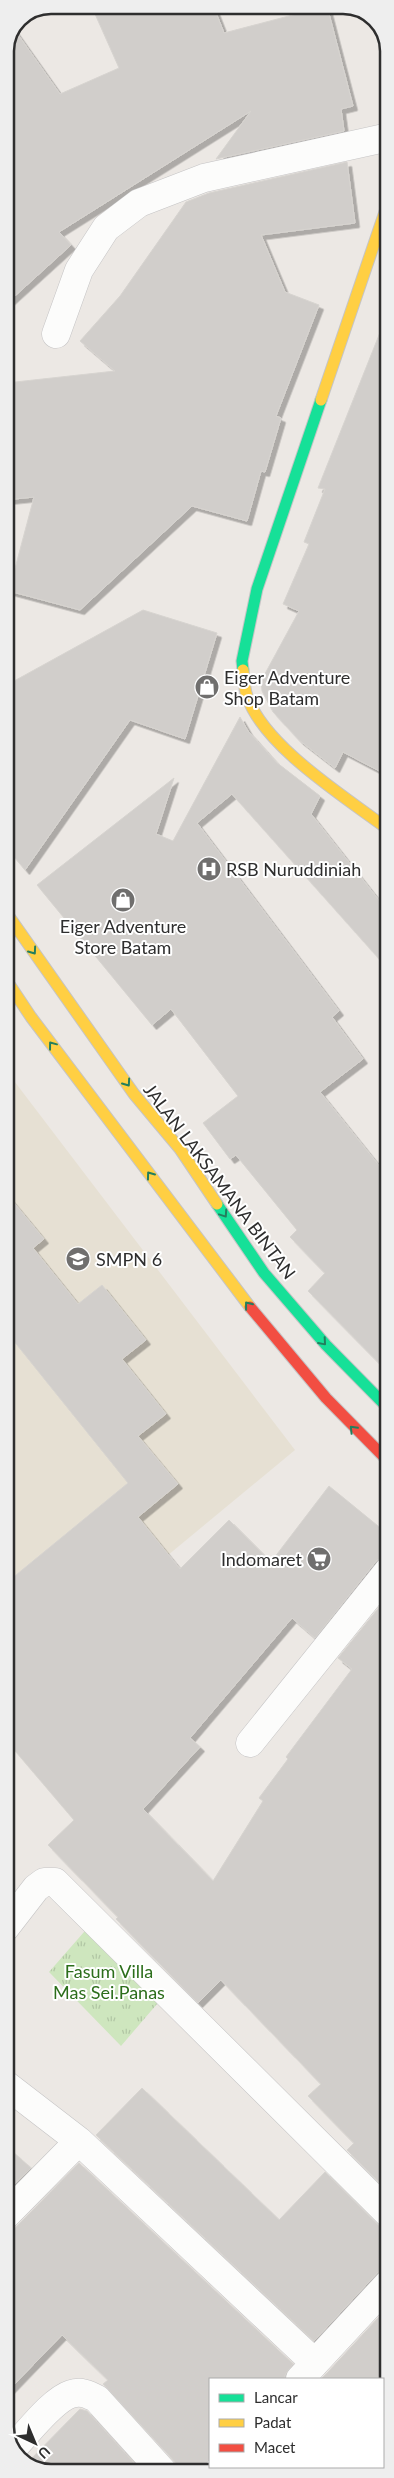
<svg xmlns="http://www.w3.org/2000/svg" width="394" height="2478" viewBox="0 0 394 2478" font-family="Lato,sans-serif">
  <defs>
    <pattern id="grass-tufts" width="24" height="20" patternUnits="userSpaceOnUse" patternTransform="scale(1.25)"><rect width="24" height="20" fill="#cee6be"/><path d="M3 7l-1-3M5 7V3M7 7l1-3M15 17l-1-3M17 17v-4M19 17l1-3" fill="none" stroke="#b1c6a4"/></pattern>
    <filter id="shadow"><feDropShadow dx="4.5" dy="4.5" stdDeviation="0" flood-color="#0004"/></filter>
  </defs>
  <rect width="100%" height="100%" fill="#ece8e4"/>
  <path fill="#e6e0d3" d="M5 1069 295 1450 5 1690Z"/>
  <path fill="url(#grass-tufts)" d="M98 1916 169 1990 121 2046 49 1972Z"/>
  <path fill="#d1cecb" stroke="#d7d4d0" filter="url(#shadow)" d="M91 5H213L224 33 327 6 353 106 341 109 344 131 216 159 251 111 59 232 71 245 5 305V50L14 29 60 94 119 68Z
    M347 162 355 223 261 235 285 292 319 305 276 416 281 418 265 472 261 471 247 521 192 506 80 610 9 591 34 497 5 500 6 383 115 371 80 341 120 296 186 202 209 193Z
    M387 315 389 316V776L343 752 335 768 299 740 273 712 262 691 261 681 299 611 283 604 309 544 304 542 325 489 318 488Z
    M143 610 217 633 185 739 130 720 25 870 5 846V686Z
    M240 717 248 731 276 762 320 796 311 814 389 913V970L232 794 197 823 339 1011 332 1017 363 1059 320 1092 389 1178V1373L308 1291 325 1273 290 1237 297 1230 236 1155 230 1159 203 1123 238 1096 171 1009 152 1025 37 885 174 778 156 834 173 841Z
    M5 1192 44 1239 33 1248 78 1304 102 1285 146 1340 122 1359 166 1414 138 1436 178 1484 138 1517 180 1569 229 1520 271 1562 329 1486 389 1535V1555L377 1560 315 1638 292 1618 190 1738 200 1747 143 1809 213 1881 263 1801 259 1798 288 1759 286 1757 352 1669 338 1658 389 1595V2192L347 2150 354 2143 308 2096 321 2084 221 1980 198 2003 116 1919 118 1917 48 1845 74 1820 5 1739V1584L128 1483 5 1330Z
    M142 2088 279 2220 325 2172 378 2225 389 2229V2268L378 2272 314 2341 96 2135Z
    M5 2145 31 2168 5 2193Z
    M79 2163 293 2364 285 2375V2379H210V2457L202 2473H179L176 2463 103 2384 108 2380 62 2335 5 2394V2231L16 2227Z
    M389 2306V2379H321L327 2373Z
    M80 2409 87 2411 143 2473H45L26 2464Z"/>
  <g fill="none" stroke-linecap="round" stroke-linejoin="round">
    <defs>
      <path id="street" d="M56 334 79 270 106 228 139 203 204 178 389 137
        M250 1743 389 1570
        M5 1928 36 1888 44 1882H55L389 2214
        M5 2084 79 2141 315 2363
        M5 2216 79 2141
        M300 2379 389 2283
        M13 2448C27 2434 52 2400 71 2394 81 2391 88 2394 97 2399L164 2473
        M217 2473 222 2467"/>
      <path id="fast" d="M243 670 242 661 257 589 321 400
        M217 1204 264 1273 326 1345 389 1409"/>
      <path id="slow" d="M321 400 389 200
        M243 670C244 678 244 688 247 696 264 747 347 798 389 830
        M5 911 134 1094 180 1149 217 1204
        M5 978 31 1017 250 1307"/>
      <path id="jam" d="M250 1307 326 1398 389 1462"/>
    </defs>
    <use href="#street" stroke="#c5c4c5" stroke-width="29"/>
    <use href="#fast" stroke="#c5c4c5" stroke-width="13"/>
    <use href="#slow" stroke="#c5c4c5" stroke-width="13"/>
    <use href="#jam" stroke="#c5c4c5" stroke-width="13"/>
    <use href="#street" stroke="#fcfcfb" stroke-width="28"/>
    <use href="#fast" stroke="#16e098" stroke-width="11"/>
    <use href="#slow" stroke="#ffcf43" stroke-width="11"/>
    <use href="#jam" stroke="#f24e42" stroke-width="11"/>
  </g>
  <defs><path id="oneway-chevron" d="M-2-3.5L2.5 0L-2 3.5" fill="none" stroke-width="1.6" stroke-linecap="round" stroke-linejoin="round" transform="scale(1.25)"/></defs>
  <g stroke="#237e5e">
    <use href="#oneway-chevron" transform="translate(33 951) rotate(55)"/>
    <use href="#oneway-chevron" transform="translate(52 1045) rotate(-127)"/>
    <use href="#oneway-chevron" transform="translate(127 1083) rotate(55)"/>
    <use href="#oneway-chevron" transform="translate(150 1175) rotate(-126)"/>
    <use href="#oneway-chevron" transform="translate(224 1214) rotate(56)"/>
    <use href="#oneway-chevron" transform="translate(248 1305) rotate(-128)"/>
    <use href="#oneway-chevron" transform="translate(323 1342) rotate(49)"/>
    <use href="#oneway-chevron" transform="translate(353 1429) rotate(-134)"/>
  </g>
  <defs>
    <symbol id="shop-disc" viewBox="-11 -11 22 22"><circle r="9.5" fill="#706f6e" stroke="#fff"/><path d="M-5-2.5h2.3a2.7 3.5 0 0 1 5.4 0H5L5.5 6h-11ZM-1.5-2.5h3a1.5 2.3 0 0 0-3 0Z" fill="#fff"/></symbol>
    <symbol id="hospital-disc" viewBox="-11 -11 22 22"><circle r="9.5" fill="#706f6e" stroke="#fff"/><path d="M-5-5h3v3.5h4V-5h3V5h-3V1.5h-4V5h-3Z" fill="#fff"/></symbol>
    <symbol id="school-disc" viewBox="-11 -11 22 22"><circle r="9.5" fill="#706f6e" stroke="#fff"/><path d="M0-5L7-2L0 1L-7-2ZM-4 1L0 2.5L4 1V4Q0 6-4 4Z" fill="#fff"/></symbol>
    <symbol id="supermarket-disc" viewBox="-11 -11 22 22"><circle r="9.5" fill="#706f6e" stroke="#fff"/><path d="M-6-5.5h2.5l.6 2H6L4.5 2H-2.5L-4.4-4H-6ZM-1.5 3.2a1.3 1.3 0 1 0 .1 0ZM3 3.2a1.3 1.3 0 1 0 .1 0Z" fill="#fff"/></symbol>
  </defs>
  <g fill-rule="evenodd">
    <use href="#shop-disc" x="193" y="673" width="28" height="28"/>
    <use href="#hospital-disc" x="195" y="855" width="28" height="28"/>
    <use href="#shop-disc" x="109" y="886" width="28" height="28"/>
    <use href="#school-disc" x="64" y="1245" width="28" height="28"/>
    <use href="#supermarket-disc" x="305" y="1545" width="28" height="28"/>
  </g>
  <g text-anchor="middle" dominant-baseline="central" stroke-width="4" stroke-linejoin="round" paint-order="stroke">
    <g font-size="18" fill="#2e2e2e" stroke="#fff" text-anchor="start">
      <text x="224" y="677">Eiger Adventure<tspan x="224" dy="21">Shop Batam</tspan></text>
      <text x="226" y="869">RSB Nuruddiniah</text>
      <text x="123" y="926" text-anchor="middle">Eiger Adventure<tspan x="123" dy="21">Store Batam</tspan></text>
      <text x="96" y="1259">SMPN 6</text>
      <text x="302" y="1559" text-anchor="end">Indomaret</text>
    </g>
    <g font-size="18" fill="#2e2e2e" stroke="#fff">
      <text transform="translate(220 1181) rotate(53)">JALAN LAKSAMANA BINTAN</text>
    </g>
    <g font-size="18" fill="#2c6e1b" stroke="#fff">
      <text x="109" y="1971">Fasum Villa<tspan x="109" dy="21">Mas Sei.Panas</tspan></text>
    </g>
  </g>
  <path d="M0 0H394V2478H0ZM51 14H343A37 37 0 0 1 380 51V2427A37 37 0 0 1 343 2464H51A37 37 0 0 1 14 2427V51A37 37 0 0 1 51 14Z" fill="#eee" fill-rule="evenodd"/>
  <path fill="none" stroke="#2e2e2e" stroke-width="2.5" d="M51 14H343A37 37 0 0 1 380 51V2427A37 37 0 0 1 343 2464H51A37 37 0 0 1 14 2427V51A37 37 0 0 1 51 14Z"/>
  <rect x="209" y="2378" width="175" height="90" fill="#ffffff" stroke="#ababab"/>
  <rect x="219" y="2394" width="25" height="8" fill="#16e098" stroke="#ababab"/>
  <text x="254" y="2403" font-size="15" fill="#2e2e2e">Lancar</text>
  <rect x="219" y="2419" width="25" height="8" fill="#ffcf43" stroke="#ababab"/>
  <text x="254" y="2428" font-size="15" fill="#2e2e2e">Padat</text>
  <rect x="219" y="2444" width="25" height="8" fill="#f24e42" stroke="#ababab"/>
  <text x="254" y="2453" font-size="15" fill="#2e2e2e">Macet</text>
  <g transform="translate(35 2443) rotate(136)" stroke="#ffffff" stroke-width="4" paint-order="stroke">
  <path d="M0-4L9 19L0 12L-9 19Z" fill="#2e2e2e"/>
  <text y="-8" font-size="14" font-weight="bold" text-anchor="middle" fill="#2e2e2e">U</text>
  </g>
</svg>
